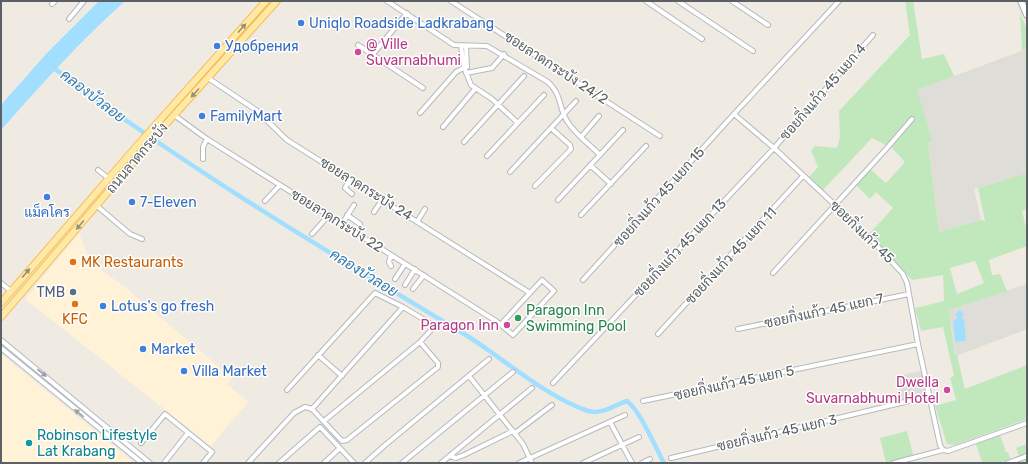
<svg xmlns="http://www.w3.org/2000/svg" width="1028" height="464" viewBox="0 0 1028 464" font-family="Rubik,Sarabun,sans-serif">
  <rect width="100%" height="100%" fill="#efebe2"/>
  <path fill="#fff2d7" d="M79 233 85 249 96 266 126 288 232 378 227 384 248 402 211 446 25 299Z
    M1 354 134 463H1Z"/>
  <path fill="#dfddd7" d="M1027 49V173L974 189 981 220 939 232 928 143 917 90Z
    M1027 284V329L956 356 949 310Z
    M921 371 927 396 902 401 897 376Z"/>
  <path fill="#c1e8bd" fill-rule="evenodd" d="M905 1H913L922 59 944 54 954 76 917 90 932 141 928 143 939 232 981 220 985 221 978 188 1027 173V209L1022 211 1027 231V246L989 260 992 275 1000 274 1007 291 949 310 955 355H957L965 389 1027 365V419L955 445 947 444 935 406 956 400 950 378 954 376 943 327 921 331 915 308 944 301 943 275 912 280 869 234 893 208 876 192 870 199 855 184 870 169 886 183 905 162 892 148 872 138 822 191 808 178 818 167 811 151 815 146 837 148 840 137 839 111 910 35ZM975 261 984 283 957 294 950 268Z
    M1020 13 1027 29V49L1022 51Z
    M907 431 914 458 902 461 903 463H886L880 438Z
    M1000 435 1006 452H1008L1011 460 1019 457 1016 448 1027 444V463H979L982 462 976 444Z"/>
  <path fill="#a2dfff" d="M99 1H125C80 41 41 85 1 130V105L46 54Z
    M960 310 964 314 961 319H964L966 341 955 342 953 320 958 319 955 314Z"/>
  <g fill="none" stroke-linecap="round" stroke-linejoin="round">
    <path stroke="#a2dfff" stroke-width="4.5" d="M51 66C181 164 321 248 461 332 501 356 544 396 588 411 602 415 614 405 627 401 641 412 655 447 664 463"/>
    <defs>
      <path id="street" d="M387 1 454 45 487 46 548 82C562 95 558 106 567 121 575 134 589 144 600 155
        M451 1 660 136
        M646 1 702 39
        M678 1 753 51
        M732 1 768 25
        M839 1 734 114 774 148 866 234 903 274 907 283 918 344 940 445 943 450 948 451 1027 423
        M52 4 55 1
        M69 19 84 1
        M358 45 423 88
        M461 46 464 67 471 85 492 99 518 123
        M466 46 467 67
        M373 54 407 13
        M466 73 492 68 504 54
        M208 78 256 110 287 140 530 293
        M420 113 456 72 467 66
        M174 115 207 139 496 321 513 335 554 291 542 280 501 324
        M443 127 475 89
        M581 137 599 116
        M464 142 524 76
        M487 156 544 95
        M203 159V147L207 139
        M590 165 611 184
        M98 170 108 178
        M510 172 576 101
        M350 179 345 188 352 194
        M535 186 571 149 570 145 551 128
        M558 200 623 130
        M265 201 280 185
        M97 206 130 234 142 239
        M374 212 382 200
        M347 215 360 224
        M581 215 646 146
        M417 222 425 209
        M342 224 354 205
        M312 234 329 215
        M391 266 389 262 391 255
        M773 273 887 148 912 119
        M395 279 405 264
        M583 280 734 114
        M1 283 11 291
        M405 285 415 269
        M413 289 424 275
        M738 329 909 294
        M658 334 803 176
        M1 340 150 463
        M1 348 142 463
        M318 355 342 376
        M469 376 523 444 532 463
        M553 383 774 148 873 35
        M287 390 375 293 403 307 433 325V328L420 342 324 421
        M643 401 918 344
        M312 409 403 307
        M610 422 632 463
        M515 433 552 405
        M141 443 165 414 212 452 203 463
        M450 456 456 458 464 455 513 431
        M671 458 930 396
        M164 463 188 433
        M248 463 294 413 305 407 312 409 342 441 347 440 438 367V363L420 342
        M279 463 320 427 354 463
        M324 463 340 448
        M365 463 384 446 489 359
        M402 463 513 372
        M441 463 532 388
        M519 463 625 415
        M583 463 639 437
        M642 463 650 459
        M894 463 943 450
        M1008 463 1027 456"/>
      <path id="secondary" d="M1021 1 1027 15"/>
      <path id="primary" d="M1 303 135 148 266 1
        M1 317 167 123 277 1"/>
    </defs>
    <use href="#street" stroke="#b5b9be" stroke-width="6"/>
    <use href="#secondary" stroke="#b4b9be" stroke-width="8"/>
    <use href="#primary" stroke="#fabb50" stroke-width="8"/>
    <use href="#street" stroke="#fff" stroke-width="4"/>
    <use href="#secondary" stroke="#fff" stroke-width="5.5"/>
    <use href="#primary" stroke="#ffe9a7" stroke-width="6"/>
  </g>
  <defs><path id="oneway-solid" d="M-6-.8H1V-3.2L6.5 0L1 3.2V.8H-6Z"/></defs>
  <g fill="#94907b">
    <use href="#oneway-solid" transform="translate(242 28) rotate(-48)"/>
    <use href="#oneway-solid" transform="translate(195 93) rotate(132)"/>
    <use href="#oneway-solid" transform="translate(80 225) rotate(130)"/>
    <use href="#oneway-solid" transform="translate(26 273) rotate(-49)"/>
  </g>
  <g fill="#9da0a2">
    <use href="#oneway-solid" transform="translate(42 373) rotate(39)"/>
    <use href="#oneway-solid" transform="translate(79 413) rotate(-141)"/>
  </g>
  <g fill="#3f7fe0" stroke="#fff" stroke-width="1.5">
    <circle cx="301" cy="23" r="4"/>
    <circle cx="217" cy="46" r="4"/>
    <circle cx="202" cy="116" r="4"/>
    <circle cx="47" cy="197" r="4"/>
    <circle cx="132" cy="202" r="4"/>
    <circle cx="103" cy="306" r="4"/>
    <circle cx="143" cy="349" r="4"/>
    <circle cx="184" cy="371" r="4"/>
  </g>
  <g fill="#d1479c" stroke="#fff" stroke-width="1.5">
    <circle cx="358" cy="52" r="4"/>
    <circle cx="507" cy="325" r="4"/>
    <circle cx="947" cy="390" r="4"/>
  </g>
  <g fill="#e8710a" stroke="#fff" stroke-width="1.5">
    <circle cx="73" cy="262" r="4"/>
    <circle cx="75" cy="304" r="4"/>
  </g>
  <circle fill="#5c6f8a" stroke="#fff" stroke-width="1.5" cx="73" cy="292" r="4"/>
  <circle fill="#2e9e5b" stroke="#fff" stroke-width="1.5" cx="518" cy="318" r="4"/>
  <circle fill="#0f9aa8" stroke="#fff" stroke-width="1.5" cx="29" cy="443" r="4"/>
  <g text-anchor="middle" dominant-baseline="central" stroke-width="3" stroke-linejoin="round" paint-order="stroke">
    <g font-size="14" fill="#366cbe" stroke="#fff" text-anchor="start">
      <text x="309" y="23">Uniqlo Roadside Ladkrabang</text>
      <text x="225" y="46">Удобрения</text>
      <text x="210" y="116">FamilyMart</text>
      <text x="140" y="202">7-Eleven</text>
      <text x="47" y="212" text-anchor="middle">แม็คโคร</text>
      <text x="111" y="306">Lotus's go fresh</text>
      <text x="151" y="349">Market</text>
      <text x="192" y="371">Villa Market</text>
    </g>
    <g font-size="14" fill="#b23c85" stroke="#fff" text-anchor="end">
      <text x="366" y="44" text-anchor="start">@ Ville<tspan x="366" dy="16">Suvarnabhumi</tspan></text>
      <text x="499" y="325">Paragon Inn</text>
      <text x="939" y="382">Dwella<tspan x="939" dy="16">Suvarnabhumi Hotel</tspan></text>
    </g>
    <g font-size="14" fill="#5b6064" stroke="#fff">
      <text transform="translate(556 68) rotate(33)">ซอยลาดกระบัง 24/2</text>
      <text transform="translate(823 92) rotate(-49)">ซอยกิ่งแก้ว 45 แยก 4</text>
      <text transform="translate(137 158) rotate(-50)">ถนนลาดกระบัง</text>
      <text transform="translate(366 189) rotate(32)">ซอยลาดกระบัง 24</text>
      <text transform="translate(659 197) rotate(-48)">ซอยกิ่งแก้ว 45 แยก 15</text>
      <text transform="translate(337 221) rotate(32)">ซอยลาดกระบัง 22</text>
      <text transform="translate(862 232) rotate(44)">ซอยกิ่งแก้ว 45</text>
      <text transform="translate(680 248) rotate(-47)">ซอยกิ่งแก้ว 45 แยก 13</text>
      <text transform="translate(731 256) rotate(-47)">ซอยกิ่งแก้ว 45 แยก 11</text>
      <text transform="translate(824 311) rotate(-12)">ซอยกิ่งแก้ว 45 แยก 7</text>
      <text transform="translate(734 383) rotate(-12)">ซอยกิ่งแก้ว 45 แยก 5</text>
      <text transform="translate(777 433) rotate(-13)">ซอยกิ่งแก้ว 45 แยก 3</text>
    </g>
    <g font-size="14" fill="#c56008" stroke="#fff" text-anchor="start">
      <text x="81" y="262">MK Restaurants</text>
      <text x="75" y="319" text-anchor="middle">KFC</text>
    </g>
    <g font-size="14" fill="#4e5e75" stroke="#fff" text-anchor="end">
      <text x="65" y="292">TMB</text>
    </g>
    <g font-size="14" fill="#27864d" stroke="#fff" text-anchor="start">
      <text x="526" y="310">Paragon Inn<tspan x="526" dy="16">Swimming Pool</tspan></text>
    </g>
    <g font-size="14" fill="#0d838f" stroke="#fff" text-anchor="start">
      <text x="37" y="435">Robinson Lifestyle<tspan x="37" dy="16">Lat Krabang</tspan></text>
    </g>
    <g font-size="15" font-style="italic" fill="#367bae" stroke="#fff">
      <text transform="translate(93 96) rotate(37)">คลองบัวลอย</text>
      <text transform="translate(364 273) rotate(32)">คลองบัวลอย</text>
    </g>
  </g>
  <rect width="1028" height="464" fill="none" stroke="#5b6064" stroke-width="4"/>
</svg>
